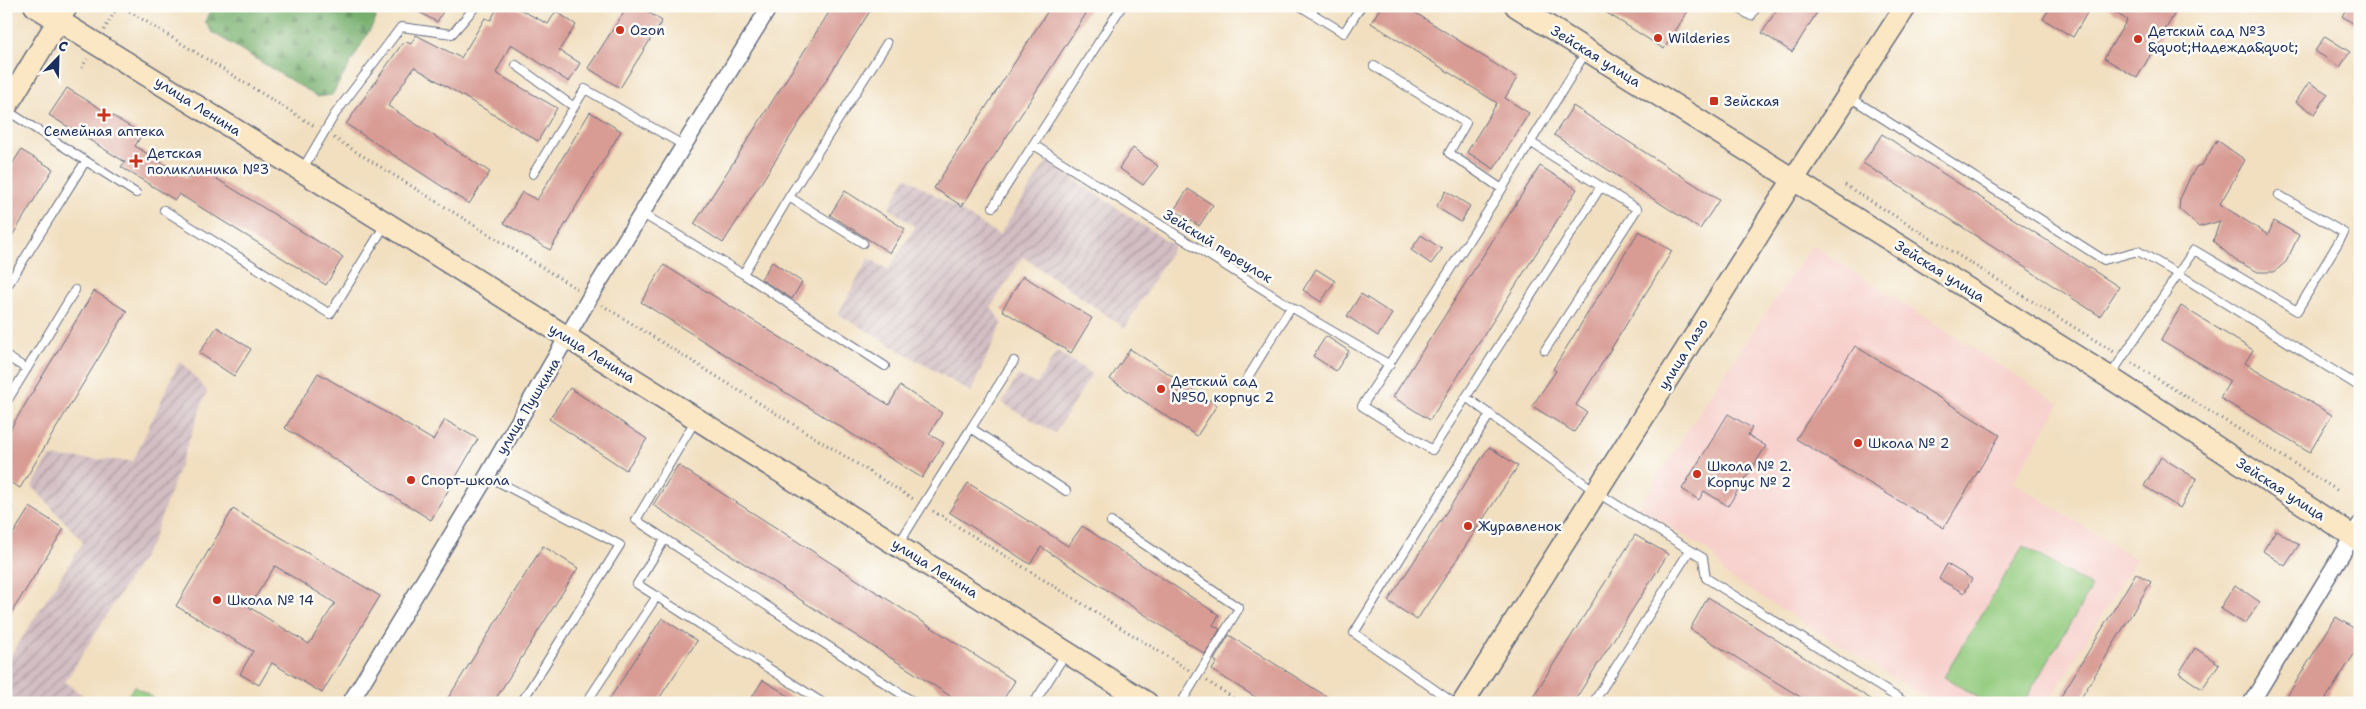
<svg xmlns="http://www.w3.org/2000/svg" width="2366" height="709" viewBox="0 0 2366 709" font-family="'Shantell Sans',sans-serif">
  <defs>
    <pattern id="industrial-furrows" width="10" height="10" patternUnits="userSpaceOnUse" patternTransform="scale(1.25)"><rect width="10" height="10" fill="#d2bec3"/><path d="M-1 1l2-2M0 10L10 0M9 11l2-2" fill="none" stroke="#aa9ba2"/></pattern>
    <pattern id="forest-firs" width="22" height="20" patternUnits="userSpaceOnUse" patternTransform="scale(1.25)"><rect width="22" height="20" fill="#76af6d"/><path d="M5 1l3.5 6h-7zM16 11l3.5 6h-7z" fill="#608f5d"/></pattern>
  </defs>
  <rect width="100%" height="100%" fill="#fdfcf7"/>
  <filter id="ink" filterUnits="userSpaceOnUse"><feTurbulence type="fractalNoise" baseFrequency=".02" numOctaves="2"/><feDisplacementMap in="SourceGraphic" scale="10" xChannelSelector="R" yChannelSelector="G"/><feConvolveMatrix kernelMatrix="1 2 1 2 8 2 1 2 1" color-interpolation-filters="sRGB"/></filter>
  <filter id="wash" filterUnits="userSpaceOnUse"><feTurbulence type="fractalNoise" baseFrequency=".0096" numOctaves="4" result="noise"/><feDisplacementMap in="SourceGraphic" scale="20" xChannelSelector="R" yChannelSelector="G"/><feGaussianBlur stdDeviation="1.12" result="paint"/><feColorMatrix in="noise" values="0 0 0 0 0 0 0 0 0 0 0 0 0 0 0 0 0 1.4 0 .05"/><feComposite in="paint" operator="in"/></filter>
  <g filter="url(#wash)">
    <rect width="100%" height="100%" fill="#f1dfc0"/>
    <path fill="#f7d0cc" d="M1812 245 2060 404 2013 482 2136 559 2048 703H1935L1726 575 1713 554 1639 507 1715 388Z"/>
    <path fill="url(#industrial-furrows)" d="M1047 161 1174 246 1125 328 1023 257 991 307 1002 323 971 392 838 314 869 258 888 270 915 227 889 208 906 177 999 235Z
      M1057 351 1092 374 1055 433 1002 403 1018 375 1037 384Z
      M180 360 207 391 152 542 65 682 90 701 89 703H6V663L83 542 32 486 50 457 133 461Z"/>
    <path fill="#93cb7e" stroke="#577d6e" d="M2023 546 2092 587 2023 703H1987L1944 677Z
      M134 686 161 703H124Z"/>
    <path fill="url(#forest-firs)" stroke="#486f66" d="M214 6H374L376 19 332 95 318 97 212 32 205 21Z"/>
    <g id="blocks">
      <path fill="#d89c94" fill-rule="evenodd" d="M408 6H446L437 22Z
        M498 6H513L548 24 556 11 576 25 559 50 580 63 569 82 511 44 496 73 557 108 538 141 414 67 388 106 490 172 469 204 346 124 404 41 411 44 416 35 461 58 485 18 491 20Z
        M628 6H639L662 21 620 88 588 68Z
        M833 6H862L870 11 723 243 694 224Z
        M1051 6H1091L962 206 934 188Z
        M1381 6H1405L1517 78 1505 98 1529 113 1494 169 1467 152 1497 103 1371 23Z
        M1596 6H1691L1664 49Z
        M1779 6H1821L1792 52 1762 33Z
        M2051 6H2091L2073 37 2043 19Z
        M2105 6H2179L2137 78 2104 58 2127 20Z
        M2348 6H2360V28L2342 16Z
        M2325 36 2350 52 2340 67 2315 51Z
        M2309 82 2328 94 2315 114 2296 102Z
        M67 88 142 134 135 146 188 179 196 166 343 257 326 285 179 194 175 200 121 167 125 162 49 115Z
        M1573 106 1719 200 1700 229 1554 135Z
        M590 112 621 131 550 250 504 223 522 192 537 200Z
        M1882 134 2119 287 2100 316 1863 163Z
        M2217 140 2245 160 2220 204 2268 235 2274 221 2299 235 2286 262 2274 272H2258L2235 260 2213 241 2220 221 2199 227 2179 209 2180 199 2191 175 2197 166 2202 165Z
        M1133 148 1158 166 1143 185 1119 168Z
        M21 150 53 169 6 246V174Z
        M1540 166 1577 189 1430 420 1393 397Z
        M1188 189 1213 205 1199 226 1174 210Z
        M845 191 905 229 890 253 830 215Z
        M1446 191 1470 206 1461 222 1436 207Z
        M1639 231 1672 251 1576 405 1587 412 1574 432 1532 406 1556 371 1553 369Z
        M1421 235 1442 249 1431 264 1411 250Z
        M772 262 802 282 792 299 761 279Z
        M664 265 889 405 900 386 942 413 929 434 944 443 922 478 641 302Z
        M1316 269 1335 281 1321 302 1303 290Z
        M1023 276 1092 318 1071 353 1002 310Z
        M94 291 127 311 20 488 6 480V436Z
        M1361 294 1392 314 1378 336 1347 316Z
        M2181 306 2253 350 2245 363 2332 415 2310 452 2220 398 2230 381 2161 340Z
        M217 327 251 349 234 376 199 353Z
        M1326 336 1349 351 1336 371 1313 356Z
        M1855 346 2000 435 1944 528 1796 439Z
        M1130 349 1217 405 1197 436 1110 379Z
        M318 373 433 440 445 420 478 439 431 520 285 428Z
        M570 388 647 439 626 470 549 419Z
        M1728 414 1752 428 1748 435 1766 446 1728 506 1704 491 1699 500 1682 489Z
        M1489 447 1518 466 1417 620 1388 601Z
        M2161 457 2197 479 2180 508 2144 486Z
        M678 465 1015 681 1001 703H961L653 505Z
        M968 483 1068 546 1082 526 1219 615 1213 625 1220 629 1205 654 1041 547 1030 564 949 512Z
        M30 507 64 529 6 621V545Z
        M233 509 380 596 322 693 272 663 259 685 240 674 253 651 176 606ZM275 566 335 603 309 644 249 607Z
        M2276 530 2299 545 2285 566 2263 551Z
        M1635 535 1668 554 1573 703H1529Z
        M543 546 578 568 493 703H445Z
        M1947 564 1972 579 1964 593 1939 579Z
        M2136 573 2151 582 2078 703H2057Z
        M2235 585 2260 602 2245 624 2220 608Z
        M1708 597 1877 703H1810L1690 629Z
        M2336 617 2360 632V645L2323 703H2283Z
        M662 618 697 641 656 703H607Z
        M1229 635 1337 703H1265L1212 670 1217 662 1214 660Z
        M2195 648 2219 664 2202 689 2179 673Z
        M763 680 800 703H748Z"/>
    </g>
  </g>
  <g filter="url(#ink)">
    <use href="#blocks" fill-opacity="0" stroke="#666d80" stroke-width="1"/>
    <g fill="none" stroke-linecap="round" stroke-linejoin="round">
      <defs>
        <path id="lane" d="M1300 6 1344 33 1361 6
          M1735 6 1751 16 1757 6
          M516 65 574 107
          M1374 66 1466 123 1449 153 1502 189 1586 52
          M1848 96 2104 260 2138 251 2178 274 2110 376
          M6 110 136 193
          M1530 142 1637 209 1545 350
          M1034 145 1291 307 1390 365
          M302 170 335 114 401 27 452 34 476 6
          M533 174 585 89 683 145
          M1502 189 1362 406 1432 450 1466 397 1596 492 1703 558 1706 578 1906 703
          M2279 195 2344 233 2297 311 2194 250 2178 274 2360 387
          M789 197 887 43
          M993 207 1122 6
          M164 210 330 314 385 225
          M641 213 743 274 789 197 863 243
          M743 274 885 366
          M6 288 85 162
          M6 356 27 369
          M1245 382 1291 307
          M1466 397 1600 188
          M6 403 75 290
          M695 421 636 520 915 703
          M971 428 1014 361
          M487 476 620 545 521 703
          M6 515 9 510
          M1111 522 1239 608 1181 703
          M665 539 637 584 823 703
          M898 545 971 428 1066 491
          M586 703 657 596
          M1034 703 1066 653
          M1454 703 1354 633 1490 414
          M1593 703 1690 550"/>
        <path id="street" d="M350 703 487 476 590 297 770 6
          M2251 703 2360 524"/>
        <path id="secondary" d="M35 6 386 223 1147 703
          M1516 6 2109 377 2360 541
          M6 107 67 6
          M1463 703 1793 180 1906 6"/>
      </defs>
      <use href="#lane" stroke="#666d80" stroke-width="10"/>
      <use href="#street" stroke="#666d80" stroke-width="18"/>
      <use href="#secondary" stroke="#666d80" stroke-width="24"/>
      <path stroke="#666d80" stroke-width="3" stroke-dasharray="1 4" stroke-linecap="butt" d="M121 6 316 127
        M104 30 118 6
        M82 68 87 59
        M334 138 577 289
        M1845 185 2114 352
        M602 305 915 500
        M2132 363 2340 492
        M933 511 1189 670
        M1207 681 1241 703"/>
      <use href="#lane" stroke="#fff" stroke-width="8"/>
      <use href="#street" stroke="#fff" stroke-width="15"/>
      <use href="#secondary" stroke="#fbe7c3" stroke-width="21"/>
    </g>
  </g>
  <g fill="#c8321e" stroke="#fdfcf7" stroke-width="2">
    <circle cx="620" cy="30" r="5"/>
    <circle cx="1658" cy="38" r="5"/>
    <circle cx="2138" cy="39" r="5"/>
    <rect x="1709" y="96" width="10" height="10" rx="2.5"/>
    <path d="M101.5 107.5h5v5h5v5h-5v5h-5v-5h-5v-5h5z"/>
    <path d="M133.5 153.5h5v5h5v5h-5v5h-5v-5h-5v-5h5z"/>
    <circle cx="1161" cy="389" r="5"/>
    <circle cx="1858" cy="443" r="5"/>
    <circle cx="1697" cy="474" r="5"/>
    <circle cx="411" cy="480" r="5"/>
    <circle cx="1468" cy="526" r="5"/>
    <circle cx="217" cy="600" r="5"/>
  </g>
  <g text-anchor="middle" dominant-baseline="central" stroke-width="5" stroke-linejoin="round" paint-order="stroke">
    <g font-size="14" fill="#1b2f5e" stroke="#fdfcf7" text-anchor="start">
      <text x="630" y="30">Ozon</text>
      <text x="2148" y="31">Детский сад №3<tspan x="2148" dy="16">&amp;quot;Надежда&amp;quot;</tspan></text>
      <text x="1668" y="38">Wilderies</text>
      <text x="1724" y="101">Зейская</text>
      <text x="104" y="131" text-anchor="middle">Семейная аптека</text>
      <text x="147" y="153">Детская<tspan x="147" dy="16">поликлиника №3</tspan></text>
      <text x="1171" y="381">Детский сад<tspan x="1171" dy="16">№50, корпус 2</tspan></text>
      <text x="1868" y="443">Школа № 2</text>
      <text x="1707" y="466">Школа № 2.<tspan x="1707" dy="16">Корпус № 2</tspan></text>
      <text x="421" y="480">Спорт-школа</text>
      <text x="1478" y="526">Журавленок</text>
      <text x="227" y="600">Школа № 14</text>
    </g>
    <g font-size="14" fill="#1b2f5e" stroke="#fdfcf7">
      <text transform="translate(1596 56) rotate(32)">Зейская улица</text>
      <text transform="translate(198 106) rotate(32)">улица Ленина</text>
      <text transform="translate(1218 246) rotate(32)">Зейский переулок</text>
      <text transform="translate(1940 271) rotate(32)">Зейская улица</text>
      <text transform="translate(592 353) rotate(32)">улица Ленина</text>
      <text transform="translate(1683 354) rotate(-58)">улица Лазо</text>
      <text transform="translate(528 406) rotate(-59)">улица Пушкина</text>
      <text transform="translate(2281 489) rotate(33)">Зейская улица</text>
      <text transform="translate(935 568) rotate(32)">улица Ленина</text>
    </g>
  </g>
  <rect width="2366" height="709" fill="none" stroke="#fdfcf7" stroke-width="25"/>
  <g transform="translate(58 58) rotate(23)" stroke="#fdfcf7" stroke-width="4" paint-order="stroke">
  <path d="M0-4L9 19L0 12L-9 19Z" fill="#1b2f5e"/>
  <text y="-8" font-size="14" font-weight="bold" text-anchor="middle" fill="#1b2f5e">С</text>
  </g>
</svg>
